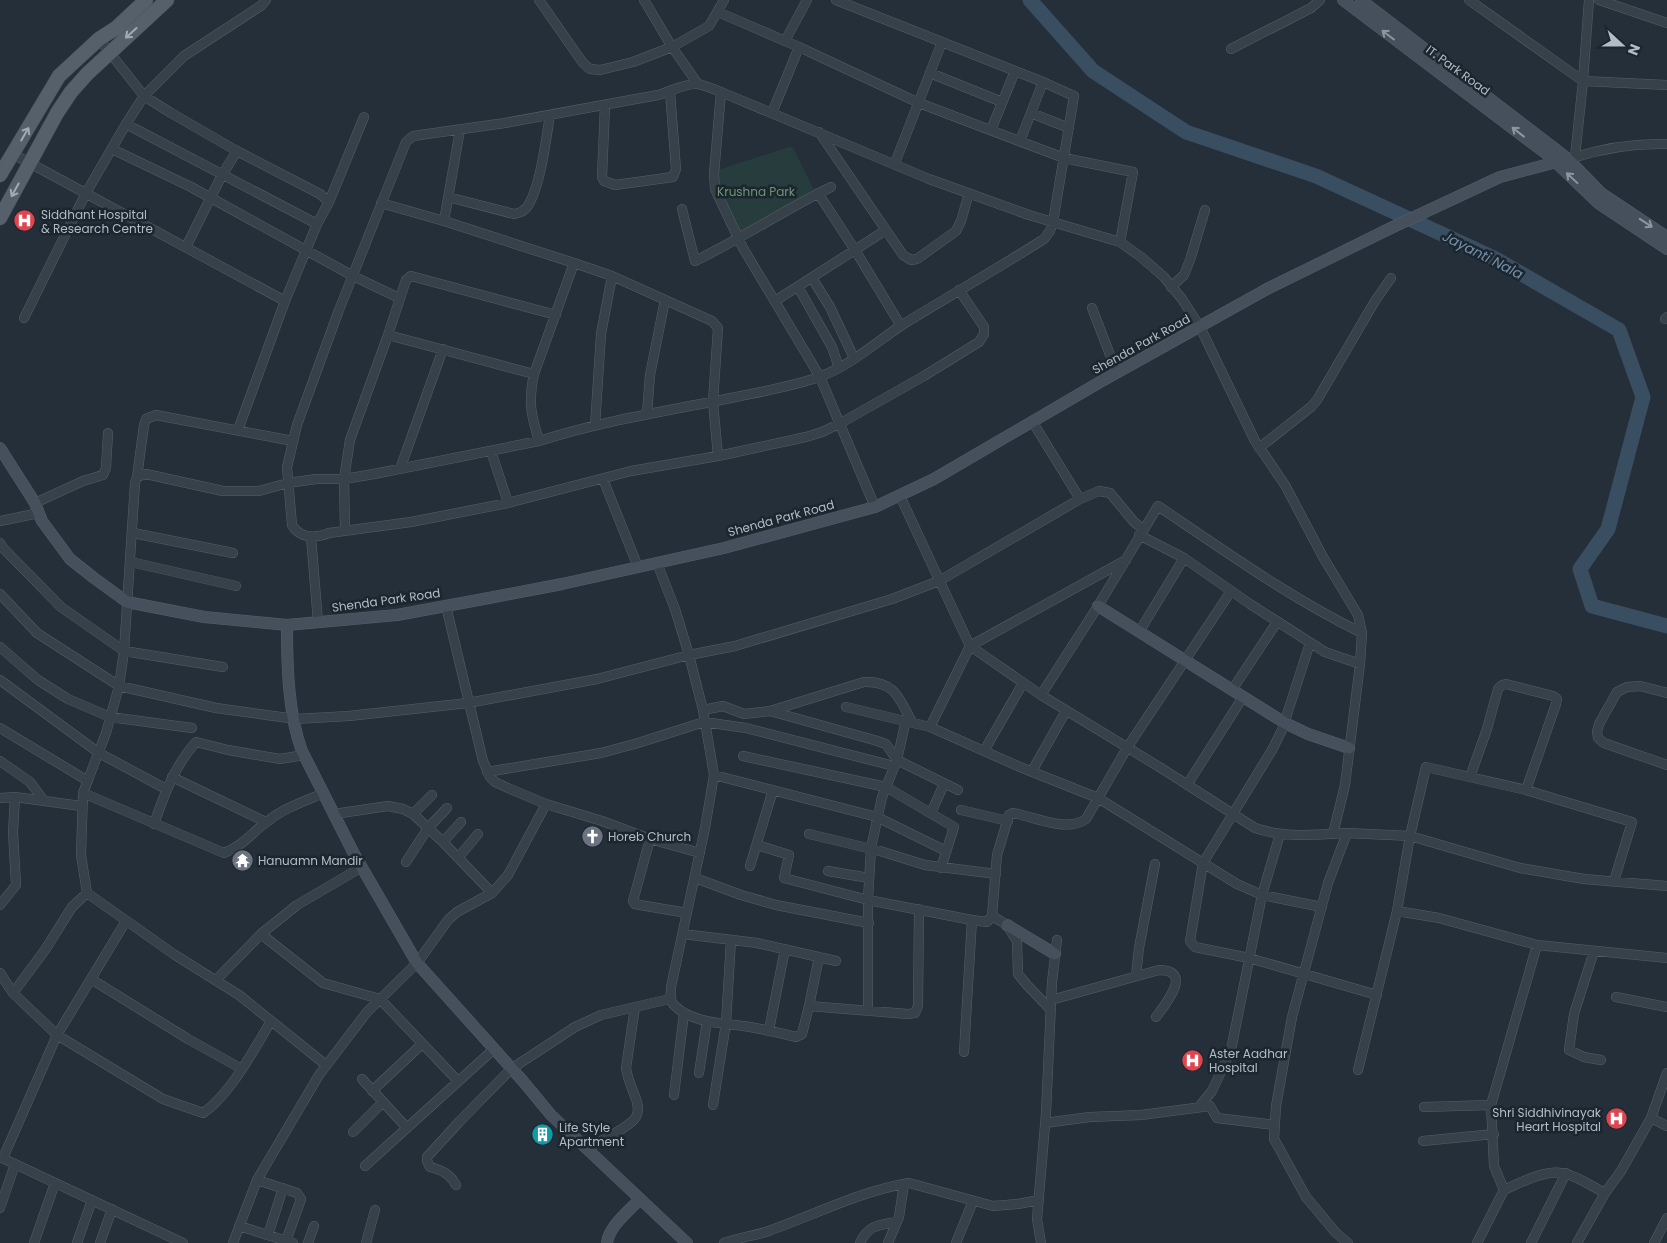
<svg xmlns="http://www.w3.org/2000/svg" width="1667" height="1243" viewBox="0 0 1667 1243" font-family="Poppins,sans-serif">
  <rect width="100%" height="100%" fill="#242f3a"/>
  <path fill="#273c3c" d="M789 147 793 148 814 190 742 236 715 189V171Z"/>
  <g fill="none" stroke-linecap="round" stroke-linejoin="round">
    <path stroke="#3a4e62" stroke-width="15" d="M1030 0 1093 71 1186 132 1316 176 1494 258 1619 330 1643 397 1608 529 1580 569 1592 606 1667 626"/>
    <defs>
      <path id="street" d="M539 0 583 63 590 69 600 70 633 62 672 47 709 26 724 0
        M644 0 672 47 698 84
        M1469 0 1583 81 1575 157
        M1589 0 1583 81 1667 85
        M1599 0 1667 23
        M718 12 799 47 919 103 1064 158 1133 172 1120 242
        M99 39 144 96 171 113 237 151 320 194 329 202 317 224 285 301 238 430
        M785 41 807 0
        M1231 49 1311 8 1320 0
        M930 73 1002 102
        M721 92 714 174 715 189 743 248 820 377 875 507
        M605 105 602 177 604 181 615 185 673 177 676 169 670 92
        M772 113 799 47
        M1031 113 1069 128
        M126 124 317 224
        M991 130 1015 71
        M819 132 903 255 911 260 917 259 956 231 961 221 969 193
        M1020 141 1043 82
        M112 149 191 187 353 276 399 298
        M13 154 285 301
        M1572 158C1603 148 1634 143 1667 144
        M895 163 942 42
        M818 193 855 250 901 326
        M448 197 514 214C521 213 526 210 529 204 541 183 546 139 550 115
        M329 202 364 117
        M381 203 444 221 574 263
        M682 209 695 261C741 239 784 210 831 187
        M444 221 460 130
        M186 247 222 175 237 151
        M812 278 830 307 854 358
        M798 287 832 347 839 368
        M1171 287 1184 275 1190 260 1205 210
        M959 290 984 327V334L979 342 924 376 839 424 822 432 806 437 718 456 631 471 508 503 411 522 329 533C316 538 300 539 292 525L287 467 297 425 339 310 406 142 413 136 505 123 658 95C670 92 685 83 697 84 705 85 713 89 721 92L929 179 1029 215 1120 242 1141 257 1164 277 1182 299 1200 327 1255 441 1285 485 1323 557 1358 615 1362 633 1360 664 1345 785 1333 834
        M775 301 886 230
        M1092 308 1117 373
        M24 318 86 193 126 124 144 96 184 56 262 5 266 0
        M1665 319 1667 317
        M388 335 406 280 411 276 556 315
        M647 414 650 375 665 300
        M1032 421 1080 499
        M595 426 601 334 612 276
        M293 441 156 415 146 419 144 425 137 477 135 483 124 651 119 686 106 733 83 793 81 855 87 893 175 955 239 995 326 1065
        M539 441C531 414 528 403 534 374L574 263 612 276 712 321 718 328 713 402 718 456
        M1259 448 1311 407 1317 400 1375 301 1391 278
        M491 451 508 503
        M400 469 443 349
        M137 477 146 474 223 491H259L288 483 316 479H344L374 474 539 441C601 421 667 411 731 398 760 392 790 387 819 377 850 366 875 343 902 325 949 296 997 269 1044 239L1050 231 1053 222 1074 96 1043 82 836 0
        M603 479 638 567
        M900 496 970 646 1041 695 1161 768 1255 828C1284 838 1317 835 1347 833L1328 883 1292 1017 1276 1106 1274 1139 1306 1197 1336 1233 1348 1243
        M35 503 83 481 103 475 106 468 108 433
        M0 521 39 513
        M345 531 344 479 350 440 388 335 534 374
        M133 533 233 553
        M1139 535 1184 558 1250 604 1325 652 1360 664
        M311 537 318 622
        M0 543 3 548 61 607 124 651 223 667
        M131 562 236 586
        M657 563 675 609 689 655 703 710 714 775 705 828 671 987C671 993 669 1000 674 1005 692 1024 726 1023 750 1027 766 1030 781 1033 796 1037L802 1034 809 1006 908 1014 915 1013 918 1006 919 909
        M0 594 37 633 119 686 216 708 295 719 349 716 468 703 597 679 689 655 735 646 892 599 939 581 1080 499 1099 491 1110 493 1134 522 1143 529
        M446 606 483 761 490 777 495 782 508 788 546 804 602 821 650 839 700 853
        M1139 632 1184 558
        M1310 643 1282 730 1272 750 1203 863 1190 941 1195 947 1249 958 1377 995
        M0 647 38 680 68 699 110 717 192 728
        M0 680 99 753 166 789
        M1232 690 1277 622
        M1667 693 1640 686 1627 687 1617 692 1599 724 1597 732 1598 738 1604 743 1667 765
        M1041 695 1098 606 1158 506C1225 551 1290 598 1362 633
        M846 707 930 727 1020 767 1098 798 1237 884 1262 895 1322 907
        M703 710 723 706 744 714 770 711 874 740 886 744 897 760 958 790
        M770 711 864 682C895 681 899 698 912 722
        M930 727 970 646 1126 560
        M0 728 88 781
        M984 751 1023 683
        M743 756 886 787 954 827 941 868
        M0 761 30 782 44 801
        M1032 771 1066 711
        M487 772 601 753 638 743 704 722 746 728 894 766
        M714 775 877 817 946 851
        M172 777 266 822
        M1470 777 1487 729 1498 689 1502 685 1506 684 1553 696 1557 699 1556 704 1526 790
        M1187 785 1243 697
        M83 793 224 853C244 845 251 833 268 821 284 808 305 801 324 793
        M0 798 15 797 81 806
        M961 810 1008 821
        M931 813 944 784
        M334 814 388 806 403 809 413 814 443 842 492 893
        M413 814 432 795
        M154 824C164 795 175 765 196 742L228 750 280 759 304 755
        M1347 833 1410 836 1520 868 1584 879 1667 886
        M809 834 880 851 925 865 996 874
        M650 839 633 901 635 904 640 905 687 913
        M443 842 461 822
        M757 845 789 855 784 878 868 900 972 920
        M458 858 478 834
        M406 862 428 828 447 808
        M750 866 773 790
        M828 871 869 878
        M695 878 741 895 776 905 869 923
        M1614 881 1632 822 1526 790 1426 767 1410 836 1397 911 1439 918 1537 945 1667 958
        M0 905 16 885 13 832 15 797
        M992 916 1007 925 1017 941 1018 974 1027 985 1051 1010
        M261 934 323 983 380 999 458 1081
        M683 934 757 943 836 961
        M1537 945 1491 1105 1494 1166 1504 1190C1522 1182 1547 1168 1567 1174 1580 1178 1593 1187 1605 1193
        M1594 951 1574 1014 1569 1050 1584 1057 1601 1060
        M0 973 13 993 57 1035 163 1099 203 1113C230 1095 255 1048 271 1021
        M1136 976 1139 948 1155 864
        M91 979 188 1039 242 1069
        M216 980 261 934 297 905 362 867
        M13 993 45 950 72 907 87 893
        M1616 997 1667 1007
        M1051 1000 1159 970C1194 970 1165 1005 1156 1017
        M809 1006 819 957
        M868 1011V900L871 848 882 797 897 760 906 720
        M769 1030 785 949
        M964 1052 972 920 987 922 992 916 997 855 1009 815 1013 813 1018 814C1039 819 1068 832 1086 819L1127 748 1231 591
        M1358 1070 1397 911
        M699 1073 707 1021
        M362 1079 407 1128
        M372 1091 422 1044
        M674 1095 684 1013
        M713 1105 726 1023 731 940
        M1199 1107 1212 1091 1231 1050 1262 895 1280 834
        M1424 1107 1491 1105
        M1651 1118 1667 1126
        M1045 1123 1090 1117 1141 1115 1210 1106 1217 1118 1275 1125
        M353 1132 383 1102
        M1423 1141 1494 1134
        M587 1149C598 1142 630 1127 636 1117 639 1112 638 1107 637 1102 633 1090 628 1081 626 1068L635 1007 670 999
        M0 1157 183 1243
        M3 1158 57 1035 126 921
        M365 1166 494 1049
        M257 1180 297 1193 301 1199 286 1241
        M456 1185C450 1174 442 1170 430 1167L427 1161V1157L460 1121 511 1069 575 1027 601 1015 635 1007
        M0 1208 15 1164
        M239 1226 293 1243
        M268 1235 283 1188
        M34 1243 55 1183
        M77 1243 92 1200
        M100 1243 112 1209
        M233 1243 257 1180 319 1075 367 1012 417 963 448 920 457 912 492 893 508 875 546 804
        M308 1243 314 1226
        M366 1243 375 1210
        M724 1243C738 1238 752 1236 766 1232 812 1216 860 1191 909 1183L993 1206 1018 1204 1039 1200
        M860 1243C868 1225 879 1225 897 1222
        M888 1243 899 1217 904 1184
        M956 1243 973 1201
        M1041 1243 1037 1219 1046 1113 1052 982 1057 940
        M1477 1243 1504 1190
        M1531 1243 1566 1173
        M1577 1243 1605 1193 1621 1171 1651 1118 1667 1073
        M1654 1243 1667 1218"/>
      <path id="secondary" d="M1343 0 1548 155 1598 203 1667 249
        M1361 0 1554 148 1568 159 1601 193 1667 237
        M0 448 35 503 42 521 70 559 94 578 127 602 204 617 287 625 397 615 489 598 562 584 724 548 875 507 934 479 1100 382 1267 289 1393 227 1500 177 1568 159
        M1098 606 1285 723 1308 734 1349 748
        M287 625C287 665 288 714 302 751L353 852 417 963 522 1080 551 1115 687 1243
        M1007 925 1055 954
        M607 1243C609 1226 629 1211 640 1199"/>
      <path id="primary" d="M0 175 59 76 99 39 116 28 146 0
        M0 218 57 113 71 92 87 74 167 0"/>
    </defs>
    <use href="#street" stroke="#555f68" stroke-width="10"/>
    <use href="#secondary" stroke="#555f68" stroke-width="12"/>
    <use href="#primary" stroke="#404a53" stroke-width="15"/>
    <use href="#street" stroke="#37414a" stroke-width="9"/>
    <use href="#secondary" stroke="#46505d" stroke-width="11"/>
    <use href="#primary" stroke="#55606a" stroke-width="14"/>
  </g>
  <defs><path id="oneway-shaft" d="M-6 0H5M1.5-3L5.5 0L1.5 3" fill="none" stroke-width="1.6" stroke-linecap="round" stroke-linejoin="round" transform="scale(1.25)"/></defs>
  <g stroke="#9faab4">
    <use href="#oneway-shaft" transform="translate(131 33) rotate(138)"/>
    <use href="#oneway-shaft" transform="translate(25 134) rotate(-60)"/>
    <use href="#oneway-shaft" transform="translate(15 190) rotate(119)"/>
  </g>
  <g stroke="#8c96a1">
    <use href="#oneway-shaft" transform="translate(1388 35) rotate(-143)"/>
    <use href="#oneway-shaft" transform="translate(1518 132) rotate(-142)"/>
    <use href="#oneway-shaft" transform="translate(1572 178) rotate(-137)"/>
    <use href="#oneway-shaft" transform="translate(1646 223) rotate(33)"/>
  </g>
  <defs>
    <symbol id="hospital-disc" viewBox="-11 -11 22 22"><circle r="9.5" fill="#e0444e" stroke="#1c262f"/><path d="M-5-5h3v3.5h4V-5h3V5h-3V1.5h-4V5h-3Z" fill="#fff"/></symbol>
    <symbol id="church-disc" viewBox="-11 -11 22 22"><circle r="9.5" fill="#6b7280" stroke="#1c262f"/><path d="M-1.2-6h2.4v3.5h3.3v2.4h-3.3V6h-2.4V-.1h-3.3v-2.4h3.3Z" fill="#fff"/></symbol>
    <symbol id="temple-disc" viewBox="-11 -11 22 22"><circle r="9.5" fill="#6b7280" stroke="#1c262f"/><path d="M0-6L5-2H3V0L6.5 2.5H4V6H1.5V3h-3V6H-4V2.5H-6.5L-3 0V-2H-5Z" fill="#fff"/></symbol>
    <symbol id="building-disc" viewBox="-11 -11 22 22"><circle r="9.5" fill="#0f9aa8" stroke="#1c262f"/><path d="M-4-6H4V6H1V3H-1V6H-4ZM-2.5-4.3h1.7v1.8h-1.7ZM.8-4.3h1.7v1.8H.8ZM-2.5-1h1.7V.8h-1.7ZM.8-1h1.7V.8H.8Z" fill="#fff"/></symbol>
  </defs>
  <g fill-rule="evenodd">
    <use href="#hospital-disc" x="12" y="208" width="25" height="25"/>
    <use href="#church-disc" x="580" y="824" width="25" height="25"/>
    <use href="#temple-disc" x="230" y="848" width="25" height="25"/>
    <use href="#hospital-disc" x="1180" y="1048" width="25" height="25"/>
    <use href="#hospital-disc" x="1604" y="1106" width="25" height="25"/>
    <use href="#building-disc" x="530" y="1122" width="25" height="25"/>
  </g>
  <g text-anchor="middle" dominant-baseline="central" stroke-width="5" stroke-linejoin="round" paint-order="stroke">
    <g font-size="12" fill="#b2bcc6" stroke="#1c262f">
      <text transform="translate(1458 70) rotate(36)">IT. Park Road</text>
      <text transform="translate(1141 344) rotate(-29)">Shenda Park Road</text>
      <text transform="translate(781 518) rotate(-15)">Shenda Park Road</text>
      <text transform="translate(386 600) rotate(-8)">Shenda Park Road</text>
    </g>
    <g font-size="12" fill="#6b9571" stroke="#1c262f">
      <text x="756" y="191">Krushna Park</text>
    </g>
    <g font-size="12" fill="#b2bcc6" stroke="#1c262f" text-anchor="start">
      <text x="41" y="214">Siddhant Hospital<tspan x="41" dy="14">&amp; Research Centre</tspan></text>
      <text x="608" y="836">Horeb Church</text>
      <text x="258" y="860">Hanuamn Mandir</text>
      <text x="1209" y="1053">Aster Aadhar<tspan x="1209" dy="14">Hospital</tspan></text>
      <text x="1601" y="1112" text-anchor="end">Shri Siddhivinayak<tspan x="1601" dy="14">Heart Hospital</tspan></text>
      <text x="559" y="1127">Life Style<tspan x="559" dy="14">Apartment</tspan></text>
    </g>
    <g font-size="14" font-style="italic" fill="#748fa8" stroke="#1c262f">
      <text transform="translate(1483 255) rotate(27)">Jayanti Nala</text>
    </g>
  </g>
  <g transform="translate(1622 45) rotate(111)" stroke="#1c262f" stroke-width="4" paint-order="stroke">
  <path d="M0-4L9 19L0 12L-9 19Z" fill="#b2bcc6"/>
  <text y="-8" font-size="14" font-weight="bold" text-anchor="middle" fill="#b2bcc6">N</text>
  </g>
</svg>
